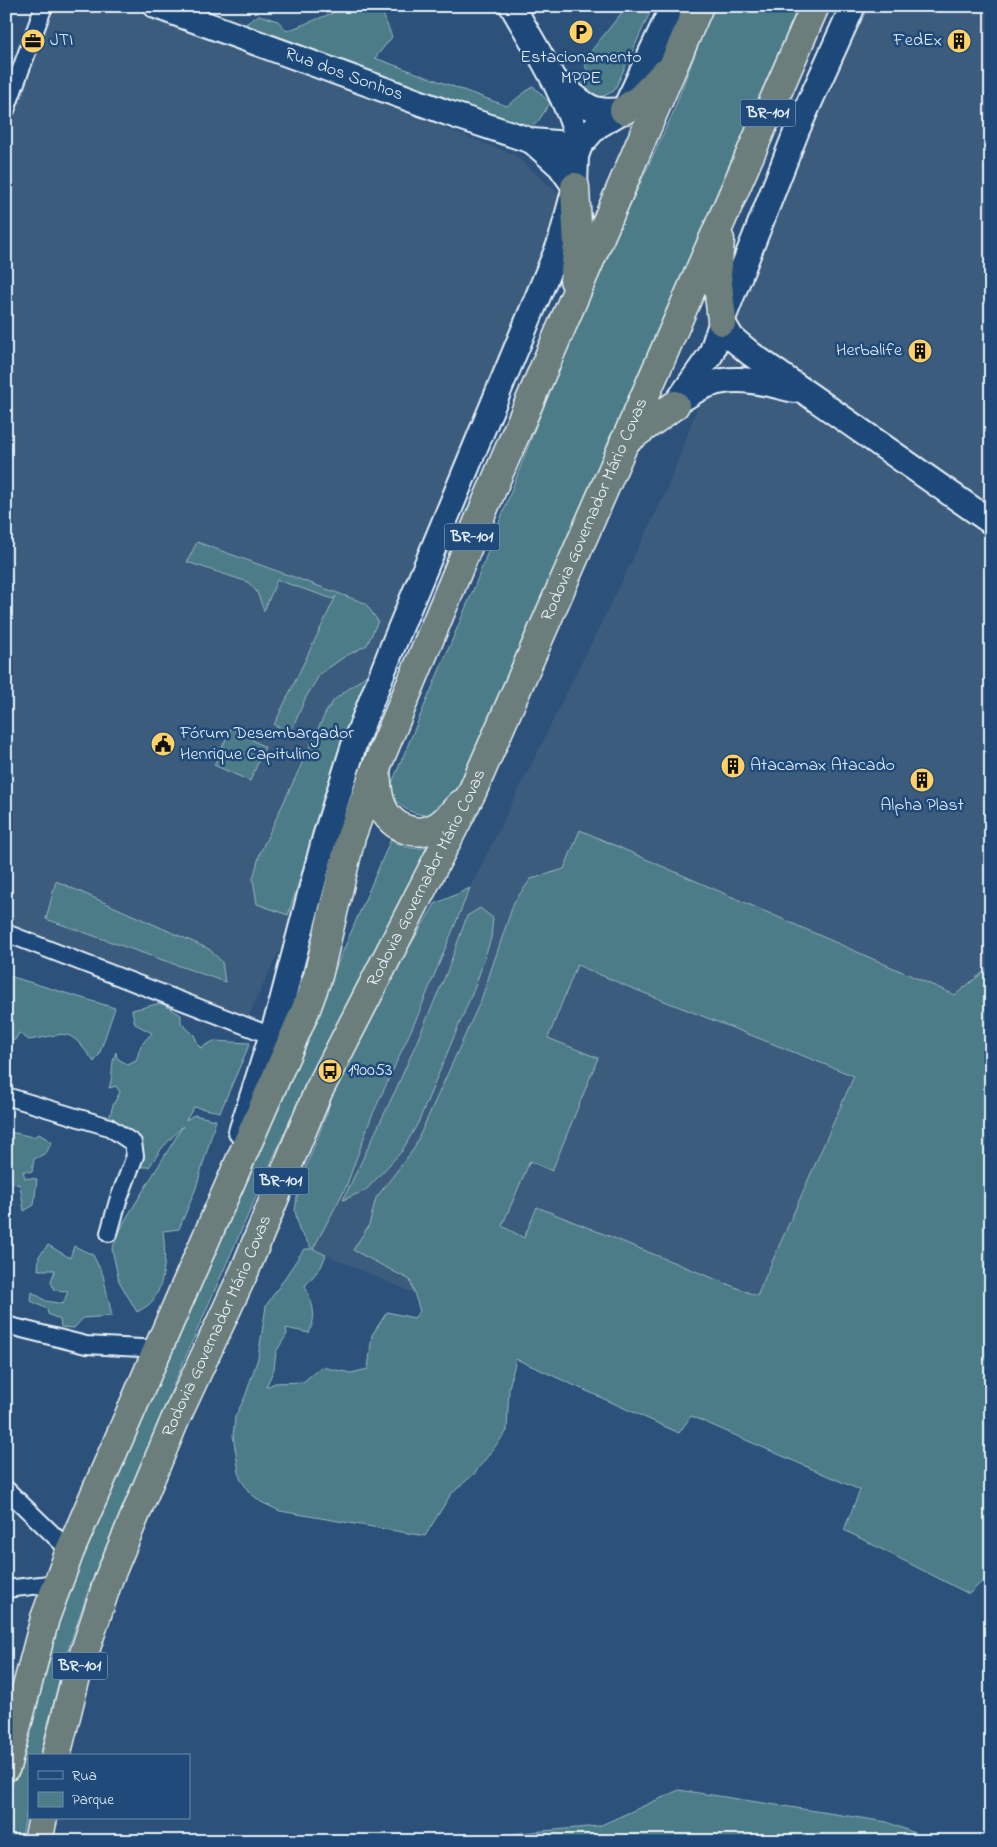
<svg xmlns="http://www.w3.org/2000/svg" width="997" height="1847" viewBox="0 0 997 1847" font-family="'Indie Flower',sans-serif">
  <rect width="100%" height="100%" fill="#2c527b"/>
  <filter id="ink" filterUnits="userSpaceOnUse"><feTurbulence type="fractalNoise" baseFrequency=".02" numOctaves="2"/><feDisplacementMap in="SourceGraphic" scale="10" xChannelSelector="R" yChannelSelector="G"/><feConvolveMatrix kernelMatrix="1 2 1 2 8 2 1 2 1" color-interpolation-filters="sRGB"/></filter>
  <g filter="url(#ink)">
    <path fill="#3b5b7c" d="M44 6H120L204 36 515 155 563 198V207L291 926 248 1017 6 923V109Z
      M853 6H991V1547L313 1249 418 1015 470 888 666 492 824 67Z"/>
    <path fill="#4c7c87" stroke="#9ab6c0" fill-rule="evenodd" d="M338 6H380L392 37 375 58 507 106 533 86 550 103 539 120 525 135 228 36 259 15 278 21 287 31 340 10Z
      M627 6H653L614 91 595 100 572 86 587 71 584 60Z
      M713 6H801L632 388 599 474 463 788 431 815C410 815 400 808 389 790L474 588 577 319 672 115Z
      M197 542 365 603 378 621 367 645 344 657 320 674 305 699 291 732 274 725 336 596 333 599 277 580 264 611 257 592 248 582 187 562Z
      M372 671 352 721 288 915 257 904 253 879 260 853 326 712 334 700Z
      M231 728 265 747 250 781 214 765Z
      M580 830 955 995 991 966V1573L969 1594 844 1530 860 1490 691 1416 679 1433 516 1359 509 1388 507 1431 474 1474 451 1494 425 1536 280 1511 261 1502 249 1492 240 1478 233 1436 235 1417 245 1397 258 1358 266 1306 304 1249H312L299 1230 295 1210 299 1185 327 1113 336 1069 435 904 470 888 418 1015 371 1118 346 1187 313 1249 326 1255 321 1267 305 1286C312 1304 318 1314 309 1333L286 1328 287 1334 276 1352 274 1369 266 1387 275 1383 303 1382 321 1367 351 1373 368 1369 372 1335 387 1312 414 1318 420 1311 410 1280 353 1250 369 1225 376 1198 413 1150 481 1000 514 902 531 879 564 869ZM577 965 629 987 854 1076 757 1296 537 1207 524 1238 502 1226 530 1161 552 1171 598 1058 548 1038Z
      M391 839C408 851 419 850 438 844L372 957 297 1104 185 1358 90 1586 64 1661 40 1756H29V1800L21 1841H6V1810L36 1690 61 1608Z
      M56 881 209 949 222 962 225 982 46 919Z
      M480 908 493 918 491 938 476 984 418 1123 402 1151 366 1190 343 1200 398 1085 447 972 467 916Z
      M6 975 115 1008 99 1055 94 1062C67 1025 69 1034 29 1040L19 1033 15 1040H6Z
      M161 1003 181 1015V1023L194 1035 200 1048 214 1041 250 1043 220 1112 194 1107 186 1120 194 1115 216 1120 196 1188 179 1229 163 1231C166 1252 166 1282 153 1300 150 1305 142 1309 137 1312L119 1281 112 1249 124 1222 183 1126 162 1148 149 1167H139L128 1129H120L109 1119 113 1105 120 1092 116 1086 109 1088C114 1074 110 1065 116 1052L117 1058 128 1065 136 1061 141 1045 152 1033 135 1024 132 1010Z
      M6 1131 33 1137 39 1134 52 1142 46 1153 34 1159 32 1172 23 1171 25 1178 37 1179 34 1205 24 1211 20 1185 6 1181Z
      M48 1245 70 1258 74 1246 93 1255 103 1275 112 1316 83 1318 74 1328 61 1327 60 1320 48 1314 47 1309 31 1301 32 1292 46 1301 63 1304 68 1291 54 1290 51 1281 55 1270H38L39 1256Z
      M679 1790 887 1822 934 1841H488L499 1835 599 1826Z"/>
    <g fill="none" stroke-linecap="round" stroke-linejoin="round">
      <defs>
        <path id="street" d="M6 110 44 6
          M6 933 272 1036
          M6 1096 109 1127 133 1143 135 1156 118 1201 109 1233
          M6 1325 86 1345 159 1349
          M6 1489 70 1551
          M6 1589 58 1583"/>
        <g id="secondary">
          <path id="s1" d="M156 6 448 113 532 141 580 145"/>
          <path d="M512 6C539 53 565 93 580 145"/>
          <path d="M560 84C585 105 590 114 624 110"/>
          <path d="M532 141 560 166 575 187"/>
          <path d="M722 321 732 338 751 354 991 522"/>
          <path d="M686 397C720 371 755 380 794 390"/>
          <path d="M675 405 711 354 722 321 797 130 853 6"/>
          <path d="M241 1132 280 1009 325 837 354 745 392 648 560 243 575 187 576 156 580 145 596 127 624 110 673 6"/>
        </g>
        <g id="highway">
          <path d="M624 110 641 98 664 74"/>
          <path d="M720 240 717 275 722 321"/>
          <path d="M574 280 578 245 575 187"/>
          <path d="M624 442 675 405"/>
          <path d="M376 770C377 780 377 791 380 801 387 826 415 840 438 826 447 820 454 811 461 804"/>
          <path id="s2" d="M56 1756 74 1684 109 1578 175 1420 245 1270 318 1092 472 792 815 6"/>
          <path d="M6 1767 45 1618 70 1551 306 1009 318 976 351 837 376 768 481 515 699 6"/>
          <path d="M38 1841 43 1818"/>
        </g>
      </defs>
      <use href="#street" stroke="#e8f1f8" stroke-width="20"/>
      <use href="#secondary" stroke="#e8f1f8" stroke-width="28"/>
      <use href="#highway" stroke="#e8f1f8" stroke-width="31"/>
      <use href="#street" stroke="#1f4a7a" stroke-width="16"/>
      <use href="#secondary" stroke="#1f4a7a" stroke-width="24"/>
      <use href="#highway" stroke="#6c7e7c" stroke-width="28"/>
    </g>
  </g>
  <defs>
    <symbol id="parking-disc" viewBox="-11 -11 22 22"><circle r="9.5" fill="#ffd166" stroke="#1f4a7a"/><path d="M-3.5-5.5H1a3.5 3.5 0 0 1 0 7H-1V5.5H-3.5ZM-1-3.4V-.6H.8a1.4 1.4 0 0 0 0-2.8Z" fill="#111"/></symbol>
    <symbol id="office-disc" viewBox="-11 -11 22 22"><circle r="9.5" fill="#ffd166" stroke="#1f4a7a"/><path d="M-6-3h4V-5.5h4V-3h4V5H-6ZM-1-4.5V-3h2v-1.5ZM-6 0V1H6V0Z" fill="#111"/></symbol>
    <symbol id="building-disc" viewBox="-11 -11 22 22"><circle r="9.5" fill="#ffd166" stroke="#1f4a7a"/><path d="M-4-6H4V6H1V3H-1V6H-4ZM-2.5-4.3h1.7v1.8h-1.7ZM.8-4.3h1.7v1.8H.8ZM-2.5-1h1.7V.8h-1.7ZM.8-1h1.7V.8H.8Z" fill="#111"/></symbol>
    <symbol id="civic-disc" viewBox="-11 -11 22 22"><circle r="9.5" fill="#ffd166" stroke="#1f4a7a"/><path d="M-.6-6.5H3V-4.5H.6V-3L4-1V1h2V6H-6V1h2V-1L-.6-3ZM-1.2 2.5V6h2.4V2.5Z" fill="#111"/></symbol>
    <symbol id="bus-disc" viewBox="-11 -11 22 22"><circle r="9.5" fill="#ffd166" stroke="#1f4a7a"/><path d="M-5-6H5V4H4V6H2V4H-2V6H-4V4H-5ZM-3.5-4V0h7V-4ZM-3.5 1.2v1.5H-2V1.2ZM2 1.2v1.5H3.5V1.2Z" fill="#111"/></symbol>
  </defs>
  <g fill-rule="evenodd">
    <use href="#parking-disc" x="567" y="18" width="28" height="28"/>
    <use href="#office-disc" x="19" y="27" width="28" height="28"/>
    <use href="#building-disc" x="945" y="27" width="28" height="28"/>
    <use href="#building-disc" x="906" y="337" width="28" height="28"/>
    <use href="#civic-disc" x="149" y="730" width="28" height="28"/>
    <use href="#building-disc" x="719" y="752" width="28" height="28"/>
    <use href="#building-disc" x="908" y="766" width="28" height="28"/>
    <use href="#bus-disc" x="316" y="1057" width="28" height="28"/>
  </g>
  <g text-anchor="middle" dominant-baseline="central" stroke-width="5" stroke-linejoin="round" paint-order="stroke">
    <g fill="#1f4a7a" stroke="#acbfd2" stroke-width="1">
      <rect x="740.5" y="99.5" width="55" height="27" rx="4"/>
      <rect x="444.5" y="523.5" width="55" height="27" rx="4"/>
      <rect x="253.5" y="1167.5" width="55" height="27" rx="4"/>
      <rect x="52.5" y="1652.5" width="55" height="27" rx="4"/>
    </g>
    <g font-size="16" font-weight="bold" fill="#e8f1f8">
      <text x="768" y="113">BR-101</text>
      <text x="472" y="537">BR-101</text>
      <text x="281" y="1181">BR-101</text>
      <text x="80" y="1666">BR-101</text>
    </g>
    <g font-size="18" fill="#e8f1f8" stroke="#1f4a7a" text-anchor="start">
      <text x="50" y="41">JTI</text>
      <text x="942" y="41" text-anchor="end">FedEx</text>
      <text x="581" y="58" text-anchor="middle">Estacionamento<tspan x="581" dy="21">MPPE</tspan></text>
      <text x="902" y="351" text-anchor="end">Herbalife</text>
      <text x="180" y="734">Fórum Desembargador<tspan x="180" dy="21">Henrique Capitulino</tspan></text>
      <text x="750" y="766">Atacamax Atacado</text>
      <text x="922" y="806" text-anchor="middle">Alpha Plast</text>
      <text x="348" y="1071">190053</text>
    </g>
    <g font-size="18" fill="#e8f1f8" stroke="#1f4a7a">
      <text stroke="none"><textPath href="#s1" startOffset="200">Rua dos Sonhos</textPath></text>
      <text stroke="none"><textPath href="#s2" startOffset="1360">Rodovia Governador Mário Covas</textPath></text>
      <text stroke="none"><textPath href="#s2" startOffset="955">Rodovia Governador Mário Covas</textPath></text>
      <text stroke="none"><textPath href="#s2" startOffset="460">Rodovia Governador Mário Covas</textPath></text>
    </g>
  </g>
  <rect width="997" height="1847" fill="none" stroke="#1f4a7a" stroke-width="25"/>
  <rect x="12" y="12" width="972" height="1822" fill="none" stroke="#e8f1f8" stroke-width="2" filter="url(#ink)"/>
  <rect x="28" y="1754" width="162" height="65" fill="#1f4a7a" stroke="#6f8dac"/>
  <rect x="38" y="1771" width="25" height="8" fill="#1f4a7a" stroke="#6f8dac"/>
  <text x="72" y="1780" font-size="15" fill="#e8f1f8">Rua</text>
  <rect x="38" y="1792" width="25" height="15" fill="#4c7c87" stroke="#6f8dac"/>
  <text x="72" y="1804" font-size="15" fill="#e8f1f8">Parque</text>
</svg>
